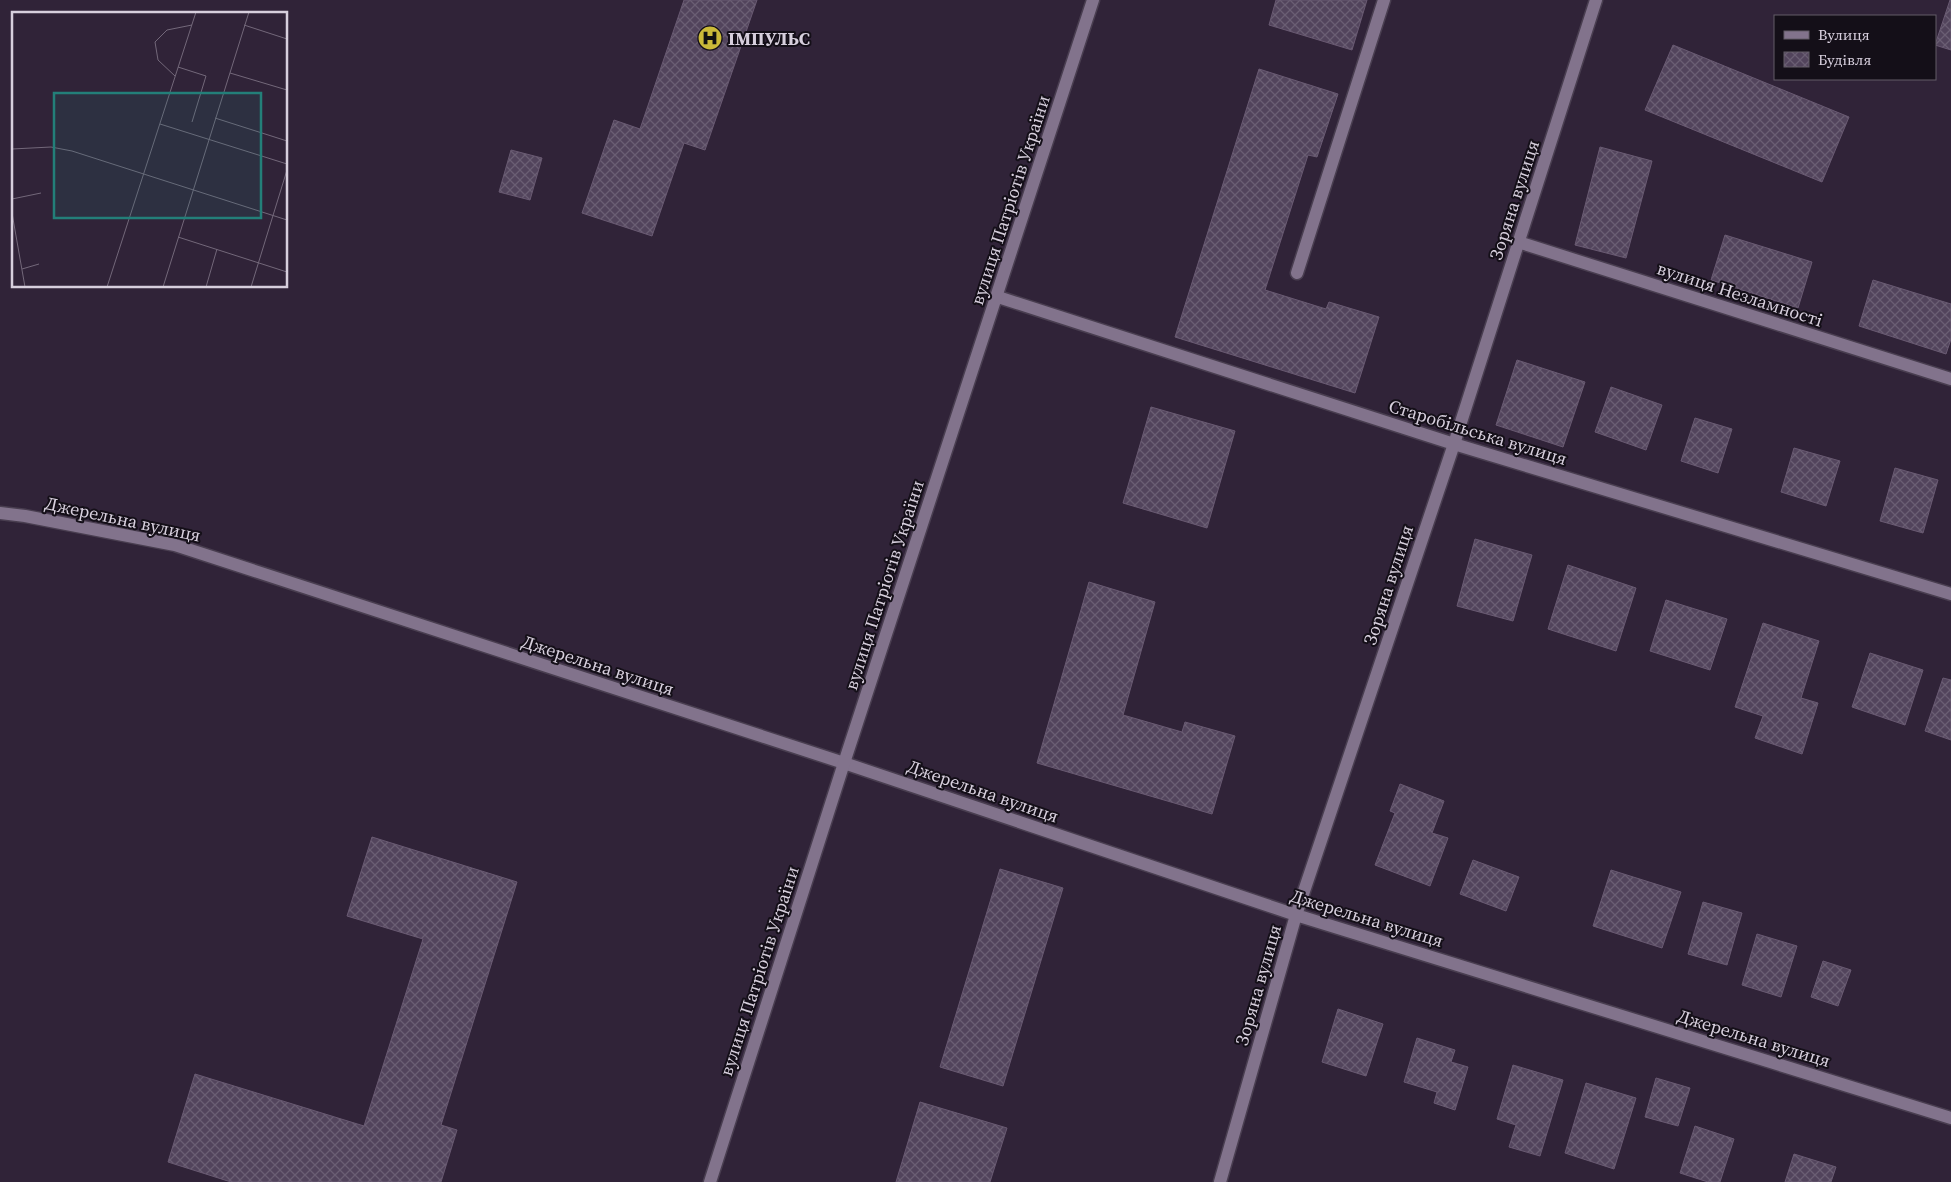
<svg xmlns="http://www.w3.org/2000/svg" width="1951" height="1182" viewBox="0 0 1951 1182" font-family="'Source Serif 4',serif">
  <defs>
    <pattern id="building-cross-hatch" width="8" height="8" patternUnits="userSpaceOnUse" patternTransform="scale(1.25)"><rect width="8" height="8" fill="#52445c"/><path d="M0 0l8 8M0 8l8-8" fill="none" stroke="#6a5e73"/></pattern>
  </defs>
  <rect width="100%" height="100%" fill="#302338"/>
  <path fill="url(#building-cross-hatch)" stroke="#695a72" d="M684 0H757L705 150 684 143 652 236 582 213 614 120 640 129Z
    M1276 0H1367L1352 50 1269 25Z
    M1950 0H1951V50L1935 45Z
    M1673 45 1849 117 1822 182 1645 110Z
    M1259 69 1338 94 1317 157 1308 155 1265 290 1326 309 1329 302 1379 317 1355 393 1175 337Z
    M1600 147 1652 161 1626 258 1575 245Z
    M511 150 542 158 530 200 499 192Z
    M1725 235 1812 262 1798 308 1711 280Z
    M1873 280 1951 304V339L1946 354 1859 326Z
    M1517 360 1585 382 1563 447 1496 425Z
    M1611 387 1662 405 1646 450 1595 432Z
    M1151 407 1235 431 1207 528 1123 503Z
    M1695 418 1732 429 1718 473 1681 461Z
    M1794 448 1840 461 1826 506 1781 492Z
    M1895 468 1938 480 1923 533 1880 521Z
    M1475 539 1532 555 1513 621 1457 606Z
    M1568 565 1636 588 1616 651 1548 629Z
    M1089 582 1155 602 1123 715 1182 732 1185 722 1235 736 1212 814 1037 763Z
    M1666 600 1727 619 1710 670 1650 651Z
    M1763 623 1819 641 1801 698 1818 703 1802 754 1755 738 1763 716 1735 707Z
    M1870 653 1923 670 1905 725 1852 707Z
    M1943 678 1951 680V740L1925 731Z
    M1400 784 1444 801 1432 833 1448 838 1430 886 1375 865 1395 813 1390 811Z
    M372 837 517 882 441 1125 457 1130 441 1182H231L168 1162 195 1074 364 1126 423 939 347 916Z
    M1473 860 1519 877 1506 911 1460 894Z
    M1000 869 1063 888 1003 1086 940 1067Z
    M1611 870 1681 892 1662 948 1593 926Z
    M1703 902 1742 913 1727 965 1688 954Z
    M1757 934 1797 946 1781 997 1742 985Z
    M1823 961 1851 970 1838 1006 1811 997Z
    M1338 1009 1383 1024 1366 1076 1322 1062Z
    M1417 1038 1455 1050 1451 1062 1468 1067 1455 1110 1434 1103 1437 1092 1404 1082Z
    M1513 1065 1563 1080 1540 1156 1509 1147 1516 1125 1497 1119Z
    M1656 1078 1690 1088 1678 1126 1645 1117Z
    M1586 1083 1636 1098 1614 1169 1565 1153Z
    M920 1102 1007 1128 990 1182H896Z
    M1695 1126 1734 1139 1720 1182H1708L1680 1173Z
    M1794 1154 1836 1167 1831 1182H1785Z"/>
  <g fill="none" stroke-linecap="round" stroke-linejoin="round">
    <defs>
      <path id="service" d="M1297 273 1384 0"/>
      <path id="minor" d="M1518 242 1951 379
        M998 297 1454 444 1951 594
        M0 513 25 516 175 545 844 763 1296 915 1951 1118
        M1220 1182 1296 915 1454 444 1596 0"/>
      <path id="secondary" d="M710 1182 844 763 1093 0"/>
    </defs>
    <use href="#service" stroke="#493e50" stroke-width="15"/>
    <use href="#minor" stroke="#493e50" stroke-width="15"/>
    <use href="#secondary" stroke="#493e50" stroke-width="15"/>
    <use href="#service" stroke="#82738c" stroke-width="12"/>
    <use href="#minor" stroke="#82738c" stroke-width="12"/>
    <use href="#secondary" stroke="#82738c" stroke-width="12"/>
  </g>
  <defs>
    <symbol id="hospital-disc" viewBox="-11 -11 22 22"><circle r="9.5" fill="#cbba39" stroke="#140f18"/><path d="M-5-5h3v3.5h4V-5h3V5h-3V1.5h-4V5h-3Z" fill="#111"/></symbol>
  </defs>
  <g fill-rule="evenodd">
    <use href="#hospital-disc" x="696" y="24" width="28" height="28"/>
  </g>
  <g text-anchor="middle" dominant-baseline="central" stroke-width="4" stroke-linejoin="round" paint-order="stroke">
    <g font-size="18" font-weight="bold" fill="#d7cfdd" stroke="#140f18" text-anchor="start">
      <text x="728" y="38">ІМПУЛЬС</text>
    </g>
    <g font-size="18" fill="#d7cfdd" stroke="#140f18">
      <text transform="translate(1010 200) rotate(-72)">вулиця Патріотів України</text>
      <text transform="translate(1514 200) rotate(-72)">Зоряна вулиця</text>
      <text transform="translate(1740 294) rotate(18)">вулиця Незламності</text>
      <text transform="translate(1478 432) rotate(17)">Старобільська вулиця</text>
      <text transform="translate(123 519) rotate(12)">Джерельна вулиця</text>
      <text transform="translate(884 585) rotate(-72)">вулиця Патріотів України</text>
      <text transform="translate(1388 585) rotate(-72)">Зоряна вулиця</text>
      <text transform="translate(598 665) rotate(18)">Джерельна вулиця</text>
      <text transform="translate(983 791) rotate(19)">Джерельна вулиця</text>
      <text transform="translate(1367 918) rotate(17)">Джерельна вулиця</text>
      <text transform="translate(759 971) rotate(-72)">вулиця Патріотів України</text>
      <text transform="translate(1258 985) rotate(-74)">Зоряна вулиця</text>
      <text transform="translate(1754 1038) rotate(17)">Джерельна вулиця</text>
    </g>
  </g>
  <g transform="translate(12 12)">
    <rect width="275" height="275" fill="#302338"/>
    <path fill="none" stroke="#73687a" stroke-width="1" d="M232 13 275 27M166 55 194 64 180 110M218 61 275 78M163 64 146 48 143 30 155 18 180 13M203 106 275 129M148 112 275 152M0 137 39 135 60 139 275 208M0 187 29 181M0 201 13 275M166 225 275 260M10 257 27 252M95 275 184 0M151 275 237 0M194 275 205 237M239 275 275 158"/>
    <path fill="#237f79" fill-opacity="0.15" stroke="#237f79" stroke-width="2.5" d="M42 81H249V206H42Z"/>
    <rect width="275" height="275" fill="none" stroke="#d7cfdd" stroke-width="2.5"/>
  </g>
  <rect x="1774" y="15" width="162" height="65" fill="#140f18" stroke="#625c67"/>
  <rect x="1784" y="31" width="25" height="8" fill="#82738c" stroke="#625c67"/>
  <text x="1818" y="40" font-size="15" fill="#d7cfdd">Вулиця</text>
  <rect x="1784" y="52" width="25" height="15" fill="url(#building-cross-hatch)" stroke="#625c67"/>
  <text x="1818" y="65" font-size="15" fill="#d7cfdd">Будівля</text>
</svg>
